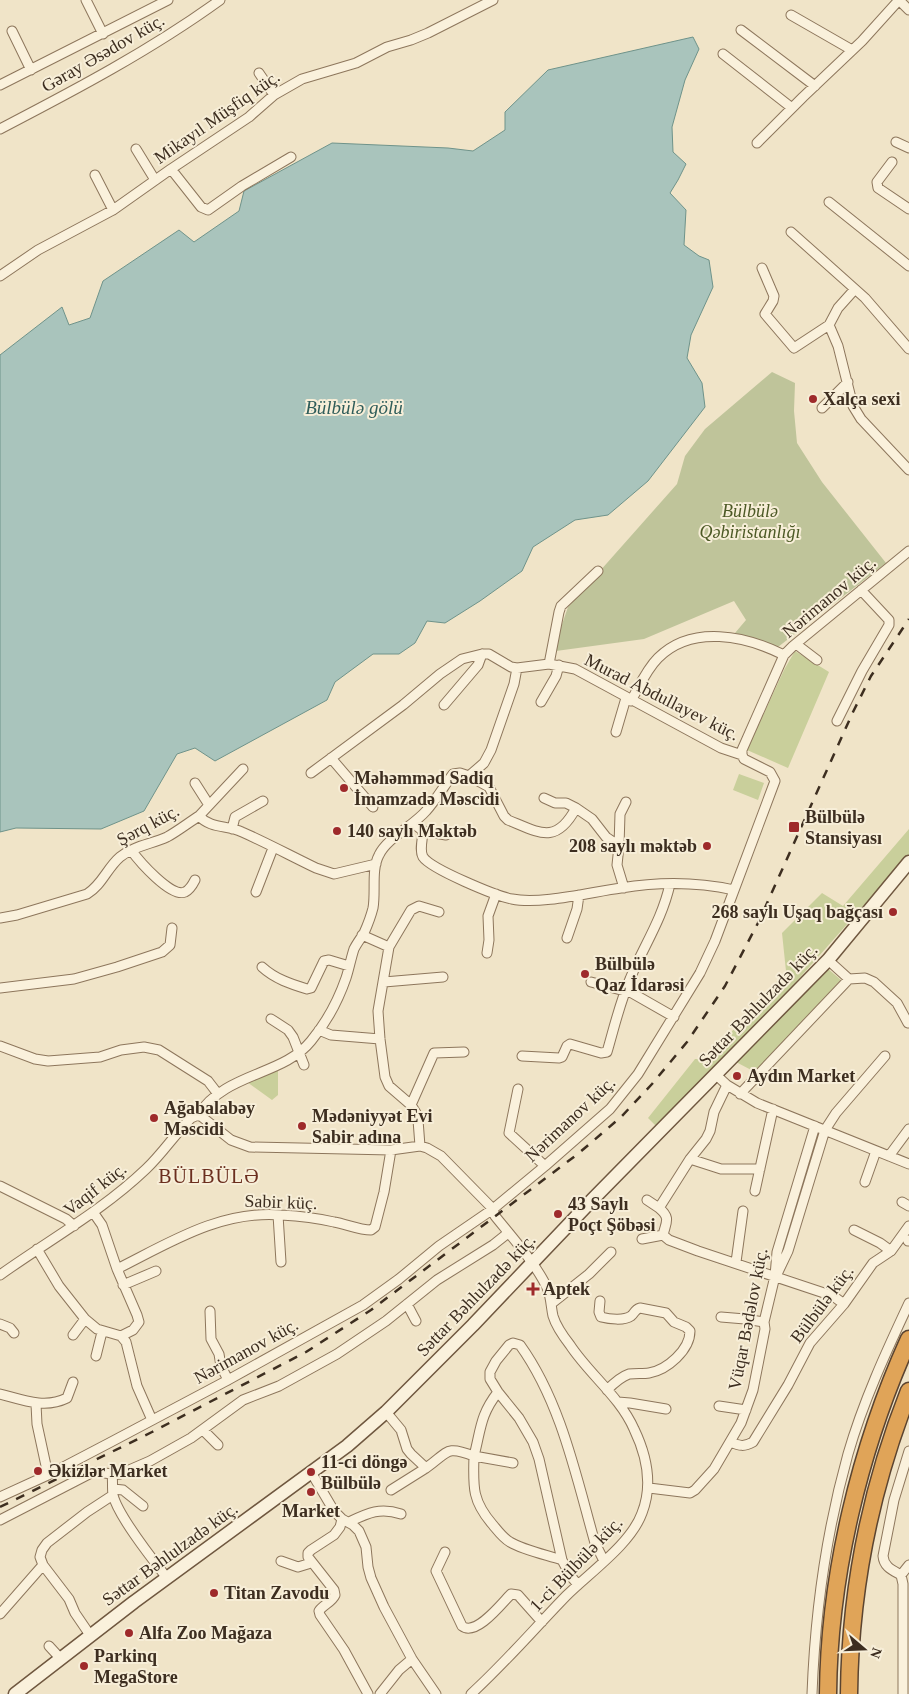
<svg xmlns="http://www.w3.org/2000/svg" width="909" height="1694" viewBox="0 0 909 1694" font-family="Georgia,serif">
  <rect width="100%" height="100%" fill="#f0e4c8"/>
  <path fill="#c9cf9b" d="M795 651 829 672 788 768 747 750 784 670Z
    M739 774 764 783 758 800 733 790Z
    M909 829V854L781 999 656 1126 648 1118 695 1059H707L786 971 782 933 822 893 843 906Z
    M827 968 841 980 755 1072 736 1062Z
    M278 1066V1095L272 1100 247 1082Z"/>
  <path fill="#bfc49a" d="M772 372 795 383 794 411 797 443 822 482 886 563 778 647 735 633 746 620 734 601 644 639 556 651 559 633 568 607 677 484 685 456 705 429Z"/>
  <path fill="#a9c4bc" stroke="#6f938a" d="M693 37 699 49 685 80 672 127 673 152 686 164 678 180 670 193 686 210 684 245 699 256 709 260 713 287 691 335 687 358 702 383 705 407 648 481 608 515 575 520 533 547 522 571 480 601 445 623 427 621 415 643 399 654H373L335 682 327 700 215 761 195 748 177 754 144 811 101 829 16 828 0 832V355L62 307 69 325 90 318 103 281 179 230 194 242 239 211 244 191 332 143 448 148 473 151 505 130V112L548 70Z"/>
  <g fill="none" stroke-linecap="round" stroke-linejoin="round">
    <defs>
      <path id="minor" d="M86 0 103 34
        M899 0 909 10
        M791 15 852 50
        M741 30 815 86
        M12 31 31 70
        M723 54 792 108
        M259 73 274 95
        M0 85 168 0
        M0 129C75 90 151 50 220 0
        M896 142 909 148
        M757 143 803 97 862 41 899 0
        M136 149 155 180
        M892 162 877 182 878 188 909 209
        M171 169 201 207 208 210 242 186 291 157
        M95 175 113 210
        M829 202 909 266
        M791 232 865 298 909 349
        M762 268 774 296 773 301 765 314 794 348 829 325
        M0 276 38 250 113 210 171 169 249 117 274 95 302 79 356 63 387 47 411 40 428 33 493 0
        M855 289 838 308 829 325 838 346 853 406 861 419 909 470
        M822 408 848 382
        M796 644 817 660
        M549 664 559 612 561 606 598 571
        M631 701C639 687 646 670 658 658 692 624 746 636 784 655
        M541 702 556 676 559 665
        M444 705 478 665 482 654
        M837 721 862 671 889 625V620L861 590
        M616 732 626 698
        M331 758 373 807
        M311 773 403 705 440 674 462 659 482 654H489L511 667 517 668 549 664 575 669 721 748 742 755
        M469 776 489 787 504 816 508 820C540 833 556 845 576 808L592 819 606 837 619 846
        M195 783 209 805
        M544 798 555 803H566L576 808
        M199 816 243 769
        M414 824 423 831C423 838 419 850 423 857 431 869 496 896 512 899 540 905 591 892 621 888 657 882 698 882 734 890
        M232 829 235 817 263 801
        M423 831 446 835
        M131 850C139 861 171 898 185 892 189 890 193 884 195 880
        M624 888 617 865 619 846 620 814 626 802
        M256 892 273 848
        M0 918 17 915 87 894C102 885 107 868 120 857 133 846 152 844 167 837 178 831 188 823 199 816 211 829 227 825 242 832 267 843 291 856 316 868L334 874 376 864
        M362 935 389 947
        M567 938 577 909 579 895
        M487 953 489 940 488 916 496 894
        M828 960 849 979
        M262 967C275 979 291 984 307 989L311 988 324 961 329 960 349 966
        M384 982 443 977
        M591 982 632 993 674 1017
        M0 988 74 979 117 967 162 952 170 945 172 928
        M271 1019 288 1030 293 1037 304 1065
        M319 1030 331 1035 380 1039
        M0 1046 35 1059 48 1061 100 1057 121 1050 144 1047 159 1050 208 1081 218 1094
        M522 1056 559 1058 562 1057 567 1046 570 1044 601 1053 607 1052C614 1028 620 1002 630 979 643 947 662 920 670 884
        M715 1074 727 1085 757 1103 909 1164
        M727 1085 714 1112 710 1131 706 1139 690 1159 659 1208C671 1218 666 1222 663 1235L669 1240 698 1251 833 1296 844 1304
        M518 1089 509 1133 545 1166
        M740 1094 849 979 865 978 874 982 897 1003 908 1023
        M411 1105 434 1053 464 1052
        M198 1115 202 1117 231 1140 250 1147 391 1150 420 1146 427 1148 441 1156 493 1209 495 1216C511 1236 538 1266 548 1290 551 1298 551 1307 553 1316 556 1326 563 1336 570 1345 589 1374 620 1397 634 1429 647 1456 653 1485 642 1513 631 1544 589 1573 566 1596 534 1629 505 1663 471 1694
        M198 1115C226 1072 283 1076 311 1041 326 1023 338 1001 346 978 349 969 351 958 354 949 357 943 361 938 364 933 368 924 371 916 373 908 376 891 371 870 379 855 387 838 413 826 426 811 436 800 444 786 453 774L460 773 469 776 484 763 491 750 514 684 517 668
        M420 1146 418 1120 416 1113 411 1105 389 1086 385 1077 380 1039 378 1011 389 947 411 910 419 906 439 912
        M889 1156 909 1129
        M690 1159 721 1169H760
        M865 1182 876 1151
        M0 1186 66 1219 74 1226
        M755 1191 773 1109
        M647 1200 659 1208
        M902 1202 909 1206
        M93 1212 102 1225 117 1269 137 1315 139 1322 133 1330 121 1336
        M278 1215 281 1262
        M854 1230 880 1243 891 1251
        M642 1239 663 1235
        M908 1241 909 1240
        M37 1249 59 1286 85 1319 97 1329 121 1336 126 1342 137 1386 152 1420
        M736 1262 743 1211
        M117 1269C169 1243 220 1210 281 1215 299 1216 317 1218 334 1222 346 1224 359 1230 371 1230L375 1227 384 1192 391 1150
        M778 1272 788 1251 825 1130 836 1113 885 1056
        M0 1275C49 1240 102 1211 146 1169 162 1154 175 1134 191 1118L198 1115
        M123 1285 156 1271
        M600 1301 599 1312 601 1317C609 1319 624 1321 631 1316 635 1313 634 1310 640 1308L666 1313 674 1322 686 1327 690 1331C690 1350 667 1370 649 1373 643 1374 636 1373 629 1374 620 1377 613 1384 607 1390
        M407 1304 416 1321
        M551 1304 589 1274 611 1252
        M210 1311 211 1339 219 1354 221 1366 228 1380
        M721 1317 745 1319 764 1322
        M0 1324 10 1328 14 1333
        M73 1335 85 1319
        M96 1356 102 1332
        M498 1392C480 1415 481 1429 474 1456L513 1463
        M0 1394C23 1400 45 1409 67 1398L73 1382
        M618 1402 630 1403 666 1409
        M36 1404 37 1424 48 1475
        M719 1406 746 1410
        M386 1412 401 1430 407 1449 411 1454 426 1468C449 1452 445 1445 474 1456 473 1487 472 1501 493 1525 498 1531 503 1538 510 1542 523 1550 547 1555 562 1560L570 1575 578 1585
        M203 1430 218 1445
        M730 1442C740 1446 744 1447 753 1442L788 1385 810 1343 844 1304 873 1263 891 1251 909 1226
        M311 1472 334 1511 342 1519 353 1525 359 1531 366 1547 368 1567 371 1578 384 1607 412 1659 436 1694
        M112 1475C113 1481 112 1489 113 1495 118 1516 153 1560 167 1578
        M649 1488 690 1493 695 1490 714 1469 741 1423 753 1390 765 1329 764 1322 775 1276 777 1252 815 1126
        M113 1489 123 1490 143 1506
        M391 1490 426 1468
        M0 1497 48 1475 111 1442 228 1380 363 1305 399 1279 439 1246 493 1209 545 1166 610 1109 638 1074 700 973 715 941 775 781 770 772 744 759 742 755V750L784 655 793 646 909 551
        M342 1519 340 1527 334 1535 311 1550 308 1553V1557L334 1590 335 1595C332 1602 323 1605 319 1611L320 1615 344 1650 368 1694
        M0 1520 91 1473C101 1470 110 1476 120 1474L150 1461 191 1438 243 1400 279 1386 337 1354 386 1321 437 1280 493 1245 508 1233
        M349 1522C368 1513 380 1507 401 1514
        M445 1552 436 1571 462 1626C476 1637 502 1603 511 1594L518 1595 542 1622
        M562 1560 539 1459 533 1442 519 1418 498 1392 490 1379V1372L496 1361 509 1345 513 1343 520 1345C561 1402 576 1476 595 1543L604 1561
        M281 1561 298 1567 311 1563
        M901 1575C892 1570 884 1567 883 1556L894 1500 909 1451
        M0 1614 43 1565
        M90 1635 75 1613 69 1599 43 1565 40 1557 42 1550 47 1543 87 1512 113 1495
        M49 1646 60 1658
        M380 1694 399 1670 412 1659
        M812 1694C815 1613 826 1533 848 1454 863 1402 886 1352 909 1303
        M903 1694V1584L901 1575 909 1565"/>
      <path id="secondary" d="M15 1694 134 1602 347 1446 386 1412 473 1325 593 1199 828 960 909 862"/>
      <path id="motorway" d="M828 1694C829 1575 860 1447 909 1339
        M849 1694C850 1591 871 1487 909 1391"/>
    </defs>
    <use href="#minor" stroke="#8d765c" stroke-width="11"/>
    <use href="#secondary" stroke="#6f573f" stroke-width="15"/>
    <use href="#motorway" stroke="#5b4430" stroke-width="19"/>
    <use href="#minor" stroke="#faf1dc" stroke-width="9"/>
    <use href="#secondary" stroke="#faf1dc" stroke-width="12"/>
    <use href="#motorway" stroke="#e0a458" stroke-width="16"/>
    <path stroke="#3d2e20" stroke-width="2.5" stroke-dasharray="9 9" stroke-linecap="butt" d="M0 1507 152 1432 306 1352 371 1310 579 1153 621 1117 652 1084 687 1042 725 986 759 921 853 712 871 676 909 619"/>
  </g>
  <g fill="#9e2a2b" stroke="#f7eed8" stroke-width="2">
    <circle cx="813" cy="399" r="5"/>
    <circle cx="344" cy="788" r="5"/>
    <rect x="788" y="821" width="12" height="12" rx="2.5"/>
    <circle cx="337" cy="831" r="5"/>
    <circle cx="707" cy="846" r="5"/>
    <circle cx="893" cy="912" r="5"/>
    <circle cx="585" cy="974" r="5"/>
    <circle cx="737" cy="1076" r="5"/>
    <circle cx="154" cy="1118" r="5"/>
    <circle cx="302" cy="1126" r="5"/>
    <circle cx="558" cy="1214" r="5"/>
    <path d="M530.5 1281.5h5v5h5v5h-5v5h-5v-5h-5v-5h5z"/>
    <circle cx="38" cy="1471" r="5"/>
    <circle cx="311" cy="1472" r="5"/>
    <circle cx="311" cy="1492" r="5"/>
    <circle cx="214" cy="1593" r="5"/>
    <circle cx="129" cy="1633" r="5"/>
    <circle cx="84" cy="1666" r="5"/>
  </g>
  <g text-anchor="middle" dominant-baseline="central" stroke-width="4" stroke-linejoin="round" paint-order="stroke">
    <g font-size="18" fill="#3d2e20" stroke="#f7eed8">
      <text transform="translate(103 53) rotate(-30)">Gəray Əsədov küç.</text>
      <text transform="translate(217 117) rotate(-35)">Mikayıl Müşfiq küç.</text>
      <text transform="translate(829 597) rotate(-40)">Nərimanov küç.</text>
      <text transform="translate(662 697) rotate(27)">Murad Abdullayev küç.</text>
      <text transform="translate(148 825) rotate(-28)">Şərq küç.</text>
      <text transform="translate(758 1005) rotate(-46)">Səttar Bəhlulzadə küç.</text>
      <text transform="translate(570 1119) rotate(-43)">Nərimanov küç.</text>
      <text transform="translate(95 1189) rotate(-38)">Vaqif küç.</text>
      <text transform="translate(281 1202) rotate(2)">Sabir küç.</text>
      <text transform="translate(476 1295) rotate(-46)">Səttar Bəhlulzadə küç.</text>
      <text transform="translate(822 1304) rotate(-53)">Bülbülə küç.</text>
      <text transform="translate(748 1319) rotate(-79)">Vüqar Bədəlov küç.</text>
      <text transform="translate(246 1351) rotate(-29)">Nərimanov küç.</text>
      <text transform="translate(170 1554) rotate(-36)">Səttar Bəhlulzadə küç.</text>
      <text transform="translate(576 1564) rotate(-46)">1-ci Bülbülə küç.</text>
    </g>
    <g font-size="18" font-weight="bold" fill="#3d2e20" stroke="#f7eed8" text-anchor="start">
      <text x="823" y="399">Xalça sexi</text>
      <text x="354" y="778">Məhəmməd Sadiq<tspan x="354" dy="21">İmamzadə Məscidi</tspan></text>
      <text x="805" y="817">Bülbülə<tspan x="805" dy="21">Stansiyası</tspan></text>
      <text x="347" y="831">140 saylı Məktəb</text>
      <text x="697" y="846" text-anchor="end">208 saylı məktəb</text>
      <text x="883" y="912" text-anchor="end">268 saylı Uşaq bağçası</text>
      <text x="595" y="964">Bülbülə<tspan x="595" dy="21">Qaz İdarəsi</tspan></text>
      <text x="747" y="1076">Aydın Market</text>
      <text x="164" y="1108">Ağabalabəy<tspan x="164" dy="21">Məscidi</tspan></text>
      <text x="312" y="1116">Mədəniyyət Evi<tspan x="312" dy="21">Sabir adına</tspan></text>
      <text x="568" y="1204">43 Saylı<tspan x="568" dy="21">Poçt Şöbəsi</tspan></text>
      <text x="543" y="1289">Aptek</text>
      <text x="321" y="1462">11-ci döngə<tspan x="321" dy="21">Bülbülə</tspan></text>
      <text x="48" y="1471">Əkizlər Market</text>
      <text x="311" y="1511" text-anchor="middle">Market</text>
      <text x="224" y="1593">Titan Zavodu</text>
      <text x="139" y="1633">Alfa Zoo Mağaza</text>
      <text x="94" y="1656">Parkinq<tspan x="94" dy="21">MegaStore</tspan></text>
    </g>
    <g font-size="18" font-style="italic" fill="#4d5a26" stroke="#f7eed8">
      <text x="750" y="511">Bülbülə<tspan x="750" dy="21">Qəbiristanlığı</tspan></text>
    </g>
    <g font-size="19" font-style="italic" fill="#2f5d5a" stroke="#f7eed8">
      <text x="354" y="407">Bülbülə gölü</text>
    </g>
    <g font-size="20" letter-spacing="1" fill="#6b2e1e" stroke="#f7eed8">
      <text x="209" y="1176">BÜLBÜLƏ</text>
    </g>
  </g>
  <g transform="translate(864 1649) rotate(109)" stroke="#f7eed8" stroke-width="4" paint-order="stroke">
  <path d="M0-4L9 19L0 12L-9 19Z" fill="#3d2e20"/>
  <text y="-8" font-size="14" font-weight="bold" text-anchor="middle" fill="#3d2e20">N</text>
  </g>
</svg>
